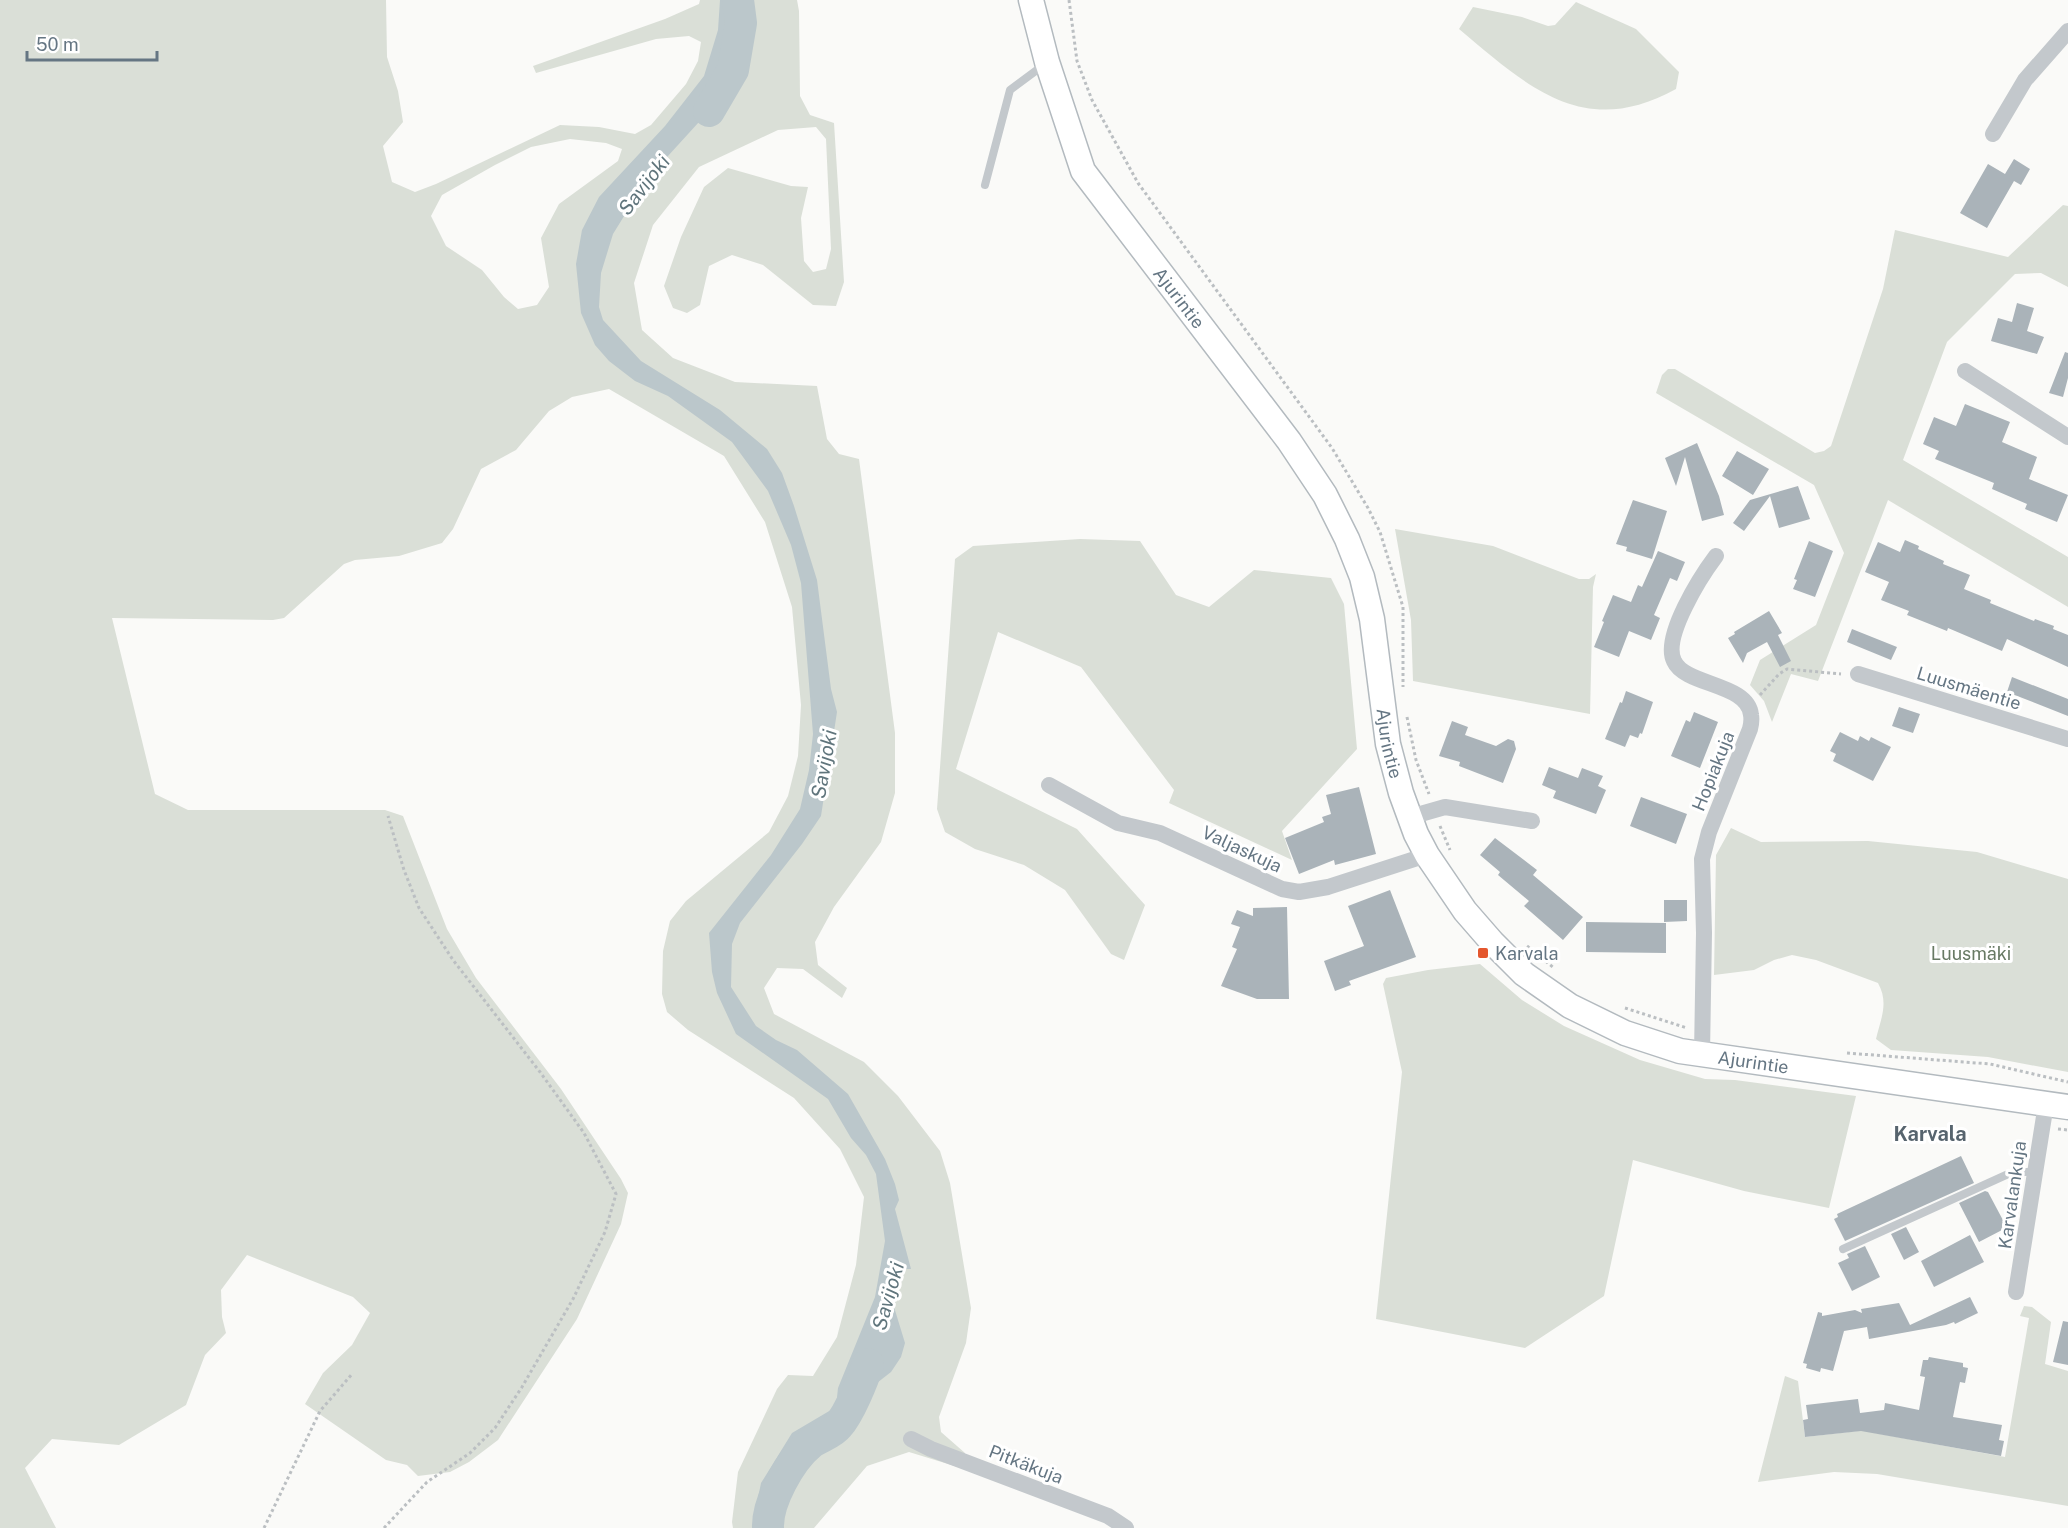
<svg xmlns="http://www.w3.org/2000/svg" width="2068" height="1528" viewBox="0 0 2068 1528" font-family="'Public Sans',sans-serif">
  <rect width="100%" height="100%" fill="#fafaf8"/>
  <path fill="#dadfd7" fill-rule="evenodd" d="M0 0H386L387 57 398 91 403 122 383 146 392 182 415 192 436 184 560 125 599 127 635 134 651 125 686 84 698 61 701 42 689 36 656 39 536 73 533 66 665 19 699 4 700 0H797L799 11 800 96 810 115 834 123 844 282 836 306 813 305 763 265 732 255 709 266 700 305 687 313 673 308 664 286 681 237 704 187 728 168 791 186 808 187 801 218 804 261 813 272 826 269 831 249 826 139 816 127 778 130 699 167 653 225 634 283 642 330 673 358 735 382 817 386 827 439 839 454 859 459 895 733V793L881 842 834 907 815 942 818 965 847 988 842 998 803 969 777 968 764 988 774 1014 864 1062 898 1096 940 1151 950 1183 971 1308 966 1343 939 1417 941 1432 965 1453 961 1468 909 1452 867 1466 814 1528H733L732 1522 738 1472 777 1389 788 1375 813 1376 837 1337 856 1265 864 1197 840 1149 794 1098 688 1030 667 1012 662 994 663 951 670 921 686 901 769 832 788 796 798 756 801 705 792 607 765 522 724 456 609 389 572 397 549 411 516 450 481 469 453 529 442 543 399 556 355 560 344 564 284 618 273 620 112 618 155 794 188 810H385L403 816 447 929 476 978 561 1089 621 1179 628 1193 621 1224 577 1319 498 1440 469 1462 450 1472 418 1476 407 1465 386 1460 305 1404 323 1373 352 1345 370 1313 353 1297 247 1255 221 1290 222 1317 226 1333 205 1355 186 1405 119 1445 52 1439 25 1468 56 1528H0ZM570 139 606 143 622 149 618 161 559 204 541 238 549 287 537 305 518 309 504 297 482 270 446 246 431 216 442 195 495 165 531 147Z
    M1576 2 1636 29 1679 72 1676 89C1584 140 1528 87 1459 29L1473 7 1522 17 1548 26 1555 25Z
    M2063 205 2068 206V287L2041 273 2015 274 1947 342 1903 460 2068 557V607L1888 500 1818 681 1791 674 1772 722 1764 701 1750 685 1760 660 1816 625 1844 553 1814 485 1656 393 1662 375 1668 369H1675L1815 453 1824 451 1831 446 1883 289 1895 230 2008 257Z
    M1395 529 1493 546 1579 579H1589L1596 574 1593 587 1590 714 1413 681 1411 620Z
    M1080 539 1140 541 1176 595 1209 607 1254 570 1331 578 1344 604 1357 749 1282 831 1292 860 1169 803 1174 790 1081 667 998 632 956 769 1077 829 1145 905 1124 960 1111 954 1065 890 1024 865 975 849 945 832 937 809 955 559 973 546Z
    M1731 828 1761 842 1868 841 1977 852 2068 879V1072L1988 1057 1891 1050 1876 1039C1881 1018 1889 1003 1878 983L1816 960 1792 955 1774 960 1754 970 1714 975 1716 855Z
    M1480 964 1522 1000 1564 1026 1640 1060 1705 1079 1735 1080 1856 1096 1829 1208 1744 1191 1633 1160 1604 1296 1525 1348 1376 1319 1402 1072 1383 984 1386 978 1428 970Z
    M2024 1306 2032 1307 2051 1322 2045 1364 2068 1371V1506L1877 1474 1834 1472 1758 1482 1785 1376 1798 1381 1805 1437 1866 1430 1875 1433 2005 1457 2029 1318 2020 1316Z"/>
  <path fill="#bbc7cb" d="M720 0H742L737 48 730 76 709 111 647 179 613 234 601 273 599 307 603 320 641 361 720 410 767 449 782 473 794 506 817 580 831 689 837 712 821 816 802 844 740 923 732 944 731 987 756 1026 776 1040 797 1050 848 1094 885 1159 895 1184 899 1200 895 1209 911 1269H904L894 1307 905 1343 901 1357 891 1372 850 1404 829 1432 795 1465 772 1514 771 1528H752L761 1483 792 1433 836 1407 838 1388 875 1297 885 1241 876 1174 866 1155 851 1138 828 1099 736 1034 717 993 712 972 709 933 771 855 800 809 809 770 813 734 801 583 791 545 768 491 732 442 668 396 635 381 609 361 595 345 581 313 576 264 582 230 599 197 665 126 704 76 718 30Z"/>
  <g fill="none" stroke-linecap="round" stroke-linejoin="round">
    <path stroke="#bbc7cb" stroke-width="32" d="M709 111 733 70 741 23 738 0
      M768 1528C767 1502 790 1460 811 1443 819 1437 832 1434 838 1426 849 1414 863 1380 868 1364"/>
  </g>
  <path fill="#aab3b9" d="M2014 159 2030 169 2021 185 2014 181 1987 228 1960 213 1988 164 2005 174Z
    M2017 303 2034 308 2027 331 2044 337 2037 354 1991 341 1998 318 2012 322Z
    M2065 352 2068 353V378L2063 397 2049 393Z
    M1965 404 2010 422 2002 442 2037 457 2029 479 2068 495 2057 522 2025 509 2027 504 1992 489 1994 483 1935 459 1939 451 1923 444 1934 417 1956 426Z
    M1697 443 1719 496 1724 515 1702 521 1685 457 1676 486 1665 458Z
    M1737 451 1769 469 1753 495 1722 476Z
    M1798 486 1810 519 1779 528 1770 496 1744 531 1733 523 1750 500Z
    M1633 500 1667 511 1652 559 1626 551 1627 547 1616 544Z
    M1905 540 1919 546 1918 549 1944 561 1943 564 1970 575 1964 589 1991 600 1990 603 2034 621 2035 619 2054 626 2053 629 2068 635V667L2007 639 2002 651 1948 628 1947 631 1907 615 1909 611 1881 600 1889 582 1865 572 1878 542 1900 552Z
    M1809 541 1833 551 1815 597 1793 589 1797 580 1794 579Z
    M1658 551 1685 562 1677 581 1670 578 1654 615 1660 618 1651 640 1629 631 1619 657 1594 647 1604 622 1602 621 1613 595 1631 602 1638 585 1642 587Z
    M1769 611 1782 633 1778 635 1791 661 1780 667 1767 642 1747 653 1743 663 1728 638 1735 634 1734 632Z
    M1852 629 1897 647 1891 660 1847 642Z
    M2012 677 2068 699V716L2007 692Z
    M1626 691 1653 702 1642 734 1640 733 1638 738 1630 735 1625 747 1605 739 1620 702 1622 703Z
    M1899 707 1920 714 1913 733 1892 726Z
    M1694 712 1718 722 1700 768 1671 756 1686 720 1690 722Z
    M1452 721 1468 727 1465 735 1496 746 1508 739 1514 741 1516 749 1503 783 1459 766 1460 762 1439 756Z
    M1840 732 1858 741 1860 736 1869 741 1871 737 1891 747 1873 781 1833 761 1836 754 1830 751Z
    M1549 767 1578 778 1582 768 1603 776 1598 786 1606 790 1596 814 1553 798 1556 791 1542 785Z
    M1359 787 1376 854 1335 865 1334 860 1299 874 1285 838 1324 822 1322 817 1331 814 1326 795Z
    M1641 797 1687 814 1676 844 1630 826Z
    M1495 838 1537 870 1533 875 1583 917 1563 940 1524 906 1529 901 1498 875 1500 872 1480 855Z
    M1390 890 1416 957 1349 981 1351 985 1335 991 1324 961 1364 946 1348 906Z
    M1664 900H1687V921L1664 922Z
    M1287 907 1289 999H1257L1221 986 1237 949 1232 947 1240 927 1231 924 1237 910 1253 916V908Z
    M1586 922 1666 923V953L1586 952Z
    M1961 1156 1974 1183 1845 1241 1834 1219 1838 1217 1837 1214Z
    M1985 1191 1988 1192 2005 1224 2002 1226 2004 1229 1979 1242 1959 1203Z
    M1906 1227 1919 1252 1904 1260 1891 1234Z
    M1970 1235 1984 1262 1934 1287 1921 1261Z
    M1865 1246 1880 1277 1852 1291 1838 1263 1849 1258 1847 1254Z
    M1970 1297 1978 1313 1955 1324 1954 1322 1946 1325 1869 1339 1867 1327 1844 1331 1833 1371 1821 1368 1820 1372 1806 1368 1807 1364 1803 1363 1818 1312 1822 1313V1316L1855 1310 1862 1313 1861 1309 1899 1303 1910 1325Z
    M2063 1321 2068 1322V1365L2053 1362Z
    M1929 1357 1963 1363V1367L1968 1368 1965 1383 1960 1382 1953 1417 2002 1425 1999 1440 2004 1441 2001 1456 1861 1431 1805 1437 1803 1420 1808 1419 1806 1405 1858 1399 1860 1413 1884 1410 1885 1403 1919 1410 1925 1377 1920 1376 1923 1360H1928Z"/>
  <g fill="none" stroke-linecap="round" stroke-linejoin="round">
    <defs>
      <g id="secondary">
        <path id="s1" d="M1031 0 1047 62 1083 171 1289 441 1325 495 1347 539 1362 577 1372 619 1388 744 1401 793 1416 834 1427 855 1465 911 1492 942 1524 974 1570 1006 1625 1033 1680 1051 2068 1107"/>
      </g>
    </defs>
    <use href="#secondary" stroke="#b3babf" stroke-width="27"/>
    <path stroke="#bbbfc2" stroke-width="3" stroke-dasharray="3 3" stroke-linecap="butt" d="M1069 0 1077 61 1092 100 1138 183 1332 448 1368 508 1380 532 1403 607V687
      M1760 695 1779 674 1787 669 1841 674
      M1407 717 1416 760 1429 794
      M1440 826 1450 850
      M1527 946 1554 968
      M1625 1008 1687 1028
      M1847 1053 1990 1064 2068 1082
      M2058 1129 2068 1130
      M264 1528 320 1411 353 1373
      M384 1528 427 1482 470 1453 495 1428 522 1387 573 1299 605 1232 616 1194 584 1133 540 1072 453 960 419 908 404 870 388 816"/>
    <path stroke="#c3c8cc" stroke-width="8" d="M985 185 1010 90 1045 64
      M1843 1249 2006 1175 2018 1172H2034"/>
    <path stroke="#c3c8cc" stroke-width="16" d="M1993 134 2025 80 2068 31
      M1965 371 2068 437
      M1858 674 2068 739
      M1049 785 1118 823 1160 833 1282 889 1299 892 1328 887 1427 855
      M1410 817 1445 807 1532 821
      M1702 1054 1704 933 1702 859 1709 832 1750 729C1751 725 1752 720 1751 715 1748 683 1685 686 1674 661 1662 637 1701 576 1716 556
      M2016 1292 2046 1104
      M911 1439 931 1449 1108 1516 1126 1528"/>
    <use href="#secondary" stroke="#fff" stroke-width="24"/>
  </g>
  <rect fill="#e4572e" stroke="#fff" stroke-width="2" x="1477" y="947" width="12" height="12" rx="3"/>
  <g text-anchor="middle" dominant-baseline="central" stroke-width="6" stroke-linejoin="round" paint-order="stroke">
    <g font-size="18" fill="#657683" stroke="#fff">
      <text stroke="none"><textPath href="#s1" startOffset="338">Ajurintie</textPath></text>
      <text transform="translate(1969 688) rotate(17)">Luusmäentie</text>
      <text stroke="none"><textPath href="#s1" startOffset="842">Ajurintie</textPath></text>
      <text transform="translate(1713 771) rotate(-68)">Hopiakuja</text>
      <text transform="translate(1242 849) rotate(25)">Valjaskuja</text>
      <text stroke="none"><textPath href="#s1" startOffset="1364">Ajurintie</textPath></text>
      <text transform="translate(2012 1195) rotate(-82)">Karvalankuja</text>
      <text transform="translate(1026 1464) rotate(21)">Pitkäkuja</text>
    </g>
    <g font-size="18" fill="#657683" stroke="#fff" text-anchor="start">
      <text x="1495" y="953">Karvala</text>
    </g>
    <g font-size="18" fill="#687a64" stroke="#fff">
      <text x="1971" y="953">Luusmäki</text>
    </g>
    <g font-size="20" font-style="italic" fill="#60757c" stroke="#fff">
      <text transform="translate(644 185) rotate(-52)">Savijoki</text>
      <text transform="translate(824 764) rotate(-80)">Savijoki</text>
      <text transform="translate(888 1296) rotate(-74)">Savijoki</text>
    </g>
    <g font-size="20" font-weight="bold" fill="#57646e" stroke="#fff">
      <text x="1930" y="1134">Karvala</text>
    </g>
  </g>
  <path d="M27 51v9h130v-9" fill="none" stroke="#657683" stroke-width="3"/>
  <text x="36" y="51" font-size="18" fill="#657683" stroke="#ffffff" stroke-width="4.5" paint-order="stroke">50 m</text>
</svg>
